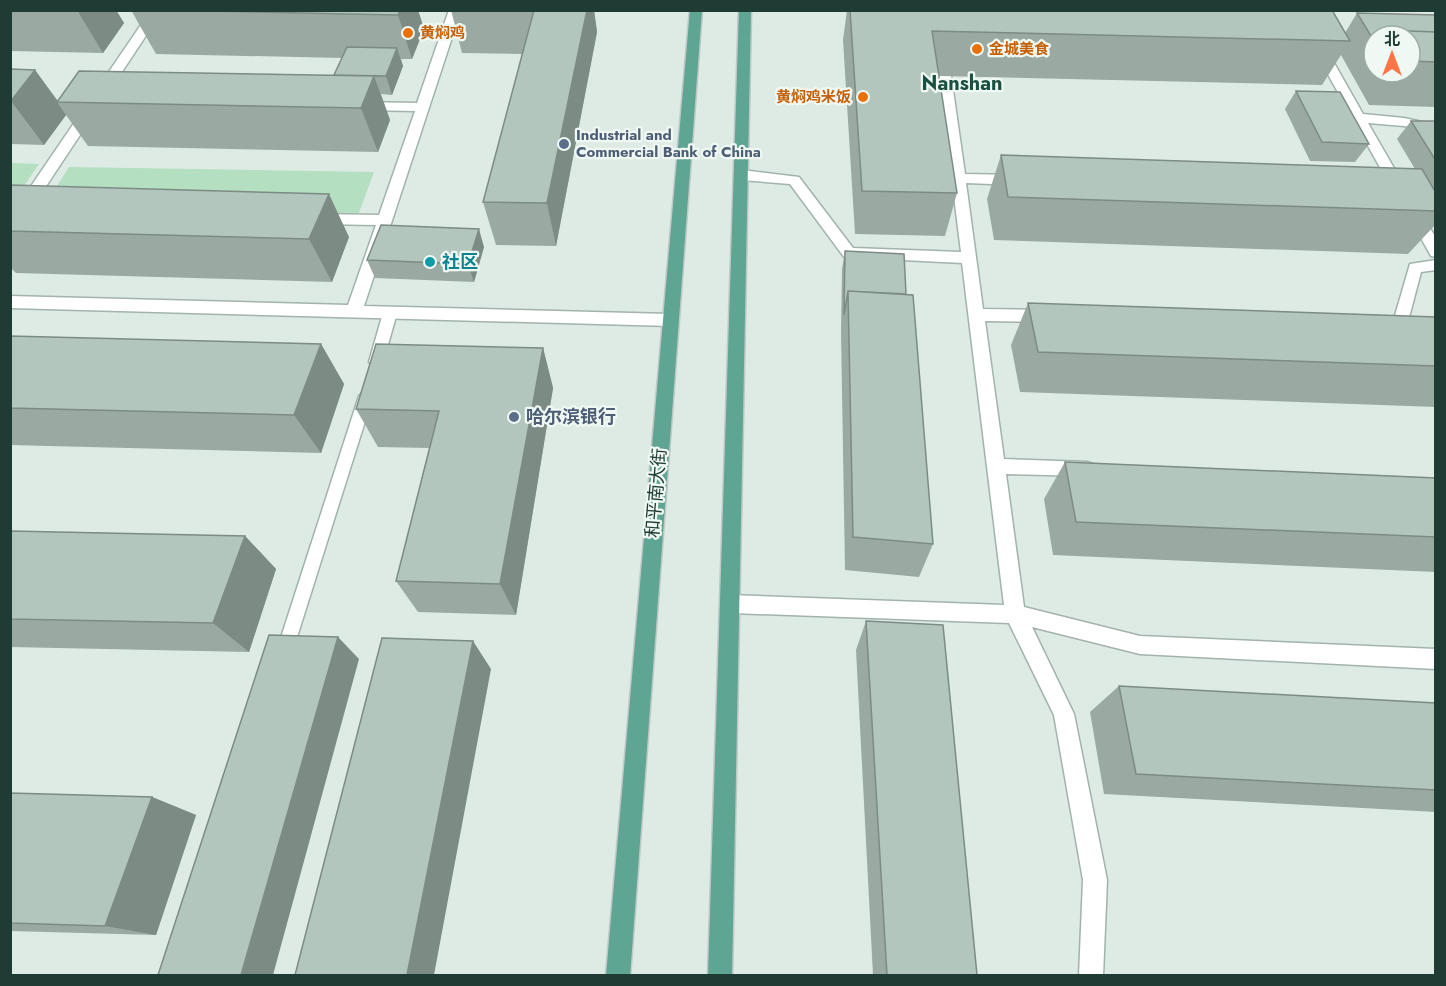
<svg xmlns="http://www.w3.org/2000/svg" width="1446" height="986" viewBox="0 0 1446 986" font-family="Jost,'Noto Sans SC',sans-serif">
  <rect width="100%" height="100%" fill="#deebe5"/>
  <path fill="#b4dfc0" d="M11 163 39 164 11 205Z
    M69 167 374 172 359 213 43 208Z"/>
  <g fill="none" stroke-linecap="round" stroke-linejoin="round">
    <defs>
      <path id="service" d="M390 308 397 313 383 362 376 367 369 362 383 313Z
        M366 390 373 396 292 653 290 659 284 661 278 659 276 653 359 396Z"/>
      <path id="minor" d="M151 10H163L15 233 10 234V217Z
        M449 10H461L364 306 670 314 676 316 678 320 676 324 670 326 10 308V296L348 305 376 225 318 224 311 219 318 214 379 215 415 111 360 110 354 106 360 102 417 103Z
        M1292 10H1304L1363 114 1404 118 1436 125V133L1404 126 1368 123 1406 189 1404 192H1394L1392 189Z
        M945 72 951 76 965 174 1017 175 1024 180 1017 185 966 183 983 309 1047 310 1053 312 1055 316 1053 320 1047 322 985 321 1004 459 1087 462 1093 464 1096 469 1093 474 1087 476 1006 474 1024 607 1140 636 1436 649V669L1140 654 1032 627 1074 714 1107 880 1103 976H1079L1083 880 1054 715 1009 623 731 613 724 610 721 604 724 598 731 595 1004 605 962 263 844 257 790 184 742 180 735 175 742 170 799 177 853 248 961 252 939 76Z
        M1415 210 1420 212 1436 238V257L1431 256 1408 215Z
        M1436 260V270L1421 272 1406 329 1400 331 1380 328 1378 324 1380 320 1394 319 1410 264Z"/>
      <path id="primary" d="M690 10H702L630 976H606Z
        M739 10H751L732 976H708Z"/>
    </defs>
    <use href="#service" stroke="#a1b3ac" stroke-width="3"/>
    <use href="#minor" stroke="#a1b3ac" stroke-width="3"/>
    <use href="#primary" stroke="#c0c8c6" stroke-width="3"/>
    <use href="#service" fill="#fff" fill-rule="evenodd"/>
    <use href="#minor" fill="#fff" fill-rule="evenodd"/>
    <use href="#primary" fill="#5ea593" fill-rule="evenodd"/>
  </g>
  <path fill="#9aaaa3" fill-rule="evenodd" d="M10 10H116L124 23 103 53 10 51Z
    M131 10H418L424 29 412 59H401L403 66 392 95 381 94 390 120 378 152 88 146 66 115 44 145 10 144V69L35 70 58 101 334 75 342 58 156 54Z
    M451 10H594L597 32 556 246 496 245 483 202 522 54 462 53Z
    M847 10H1332L1345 33 1357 13 1436 15V107L1369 105 1341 55 1322 85 939 76 957 193 945 236 855 234 843 40ZM1374 36H1410V72H1374Z
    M1296 91 1369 144 1355 162 1310 161 1285 109Z
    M1411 121H1436V191H1434L1436 193V224L1408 254 994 240 987 199 1001 155 1415 169 1397 139Z
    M10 185 349 237 332 282 16 273 10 267Z
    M484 247 474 282 375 278 367 260Z
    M845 251 906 294 933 544 919 577 845 570 841 332 842 269Z
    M1028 303 1436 317V407L1020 392 1011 345Z
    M10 336 321 344 344 384 321 453 10 445Z
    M543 348 553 388 516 615 418 612 396 581 429 448 378 447 356 409Z
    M1065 462 1436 478V572L1053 555 1044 499Z
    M10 531 245 536 276 569 249 652 10 647Z
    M866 621 977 975H873L856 650Z
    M1119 686 1436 703V812L1104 794 1090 712Z
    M10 793 152 797 196 815 156 935 10 931Z"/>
  <path fill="#7d8b85" d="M77 10H116L124 23 103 53Z
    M400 10H418L424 29 412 59 398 15Z
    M587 10H594L597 32 556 246 547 203Z
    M397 48 403 66 392 95 386 76Z
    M35 70 58 102H57L66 115 44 145 11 101Z
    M374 76 390 120 378 152 361 108Z
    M329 194 349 237 332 282 309 239Z
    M479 229 484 247 474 282 468 264Z
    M321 344 344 384 321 453 294 415Z
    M543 348 553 388 516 615 500 584Z
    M245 536 276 569 249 652 213 623Z
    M338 637 359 659 273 975H241Z
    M473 641 491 669 434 975H407Z
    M152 797 196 815 156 935 105 926Z"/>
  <path fill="#b3c6be" stroke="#7d8b85" stroke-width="1.5" d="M152 10H400L398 15Z
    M534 10H587L547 203 483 202Z
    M850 10H1332L1350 41 932 31 957 193 862 191Z
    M1357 13 1436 15V32L1381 30 1377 36H1374V41Z
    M1381 30 1436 32V62L1410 61V36H1384Z
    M347 47 397 48 386 76 334 75Z
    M10 69 35 70 11 101H10Z
    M79 71 374 76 361 108 57 102Z
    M1296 91 1340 92 1369 144 1322 142Z
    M1411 121H1436V161Z
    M1001 155 1422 169 1436 193V211L1008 197Z
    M10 185 329 194 309 239 10 231Z
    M381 225 479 229 468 264 367 260Z
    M845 251 904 254 906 294 848 291 844 315Z
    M848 291 913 295 933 544 853 537Z
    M1028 303 1436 317V366L1038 352Z
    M10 336 321 344 294 415 10 408Z
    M376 344 543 348 500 584 396 581 439 411 356 409Z
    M1065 462 1436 478V537L1076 522Z
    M10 531 245 536 213 623 10 619Z
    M866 621 943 625 977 975H887Z
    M269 635 338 637 241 975H158Z
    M382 638 473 641 407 975H295Z
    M1119 686 1436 703V790L1136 774Z
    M10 793 152 797 105 926 10 923Z"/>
  <g fill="#e8710a" stroke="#eff8f3" stroke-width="2">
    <circle cx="408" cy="33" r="6"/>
    <circle cx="977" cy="49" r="6"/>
    <circle cx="863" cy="97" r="6"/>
  </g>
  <g fill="#5c6f8a" stroke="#eff8f3" stroke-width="2">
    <circle cx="564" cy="144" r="6"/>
    <circle cx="514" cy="417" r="6"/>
  </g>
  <circle fill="#0f9aa8" stroke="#eff8f3" stroke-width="2" cx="430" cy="262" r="6"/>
  <g text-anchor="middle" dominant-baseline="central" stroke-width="4.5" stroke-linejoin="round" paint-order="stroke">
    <g font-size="15" font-weight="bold" fill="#c56008" stroke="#eff8f3" text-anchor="start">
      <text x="420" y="33">黄焖鸡</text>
      <text x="989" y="49">金城美食</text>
      <text x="851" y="97" text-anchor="end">黄焖鸡米饭</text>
    </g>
    <g font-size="15" font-weight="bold" fill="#4e5e75" stroke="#eff8f3" text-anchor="start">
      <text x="576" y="135">Industrial and<tspan x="576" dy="17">Commercial Bank of China</tspan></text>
    </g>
    <g font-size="18" font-weight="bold" fill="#0d838f" stroke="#eff8f3" text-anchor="start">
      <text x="442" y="262">社区</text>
    </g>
    <g font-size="18" font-weight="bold" fill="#4e5e75" stroke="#eff8f3" text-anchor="start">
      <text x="526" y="417">哈尔滨银行</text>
    </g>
    <g font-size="18" fill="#1e3c34" stroke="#eff8f3">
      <text transform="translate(656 493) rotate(-85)">和平南大街</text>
    </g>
    <g font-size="20" font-weight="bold" fill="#185042" stroke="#eff8f3">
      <text x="962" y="83">Nanshan</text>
    </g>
  </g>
  <rect width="1446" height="986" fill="none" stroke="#1e3c34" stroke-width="24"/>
  <g transform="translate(1392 54)"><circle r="28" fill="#eff8f3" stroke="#9bada7" stroke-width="1.5"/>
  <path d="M0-4.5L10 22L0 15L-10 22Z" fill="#ff7548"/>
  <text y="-9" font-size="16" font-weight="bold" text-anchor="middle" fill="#1e3c34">北</text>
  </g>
</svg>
